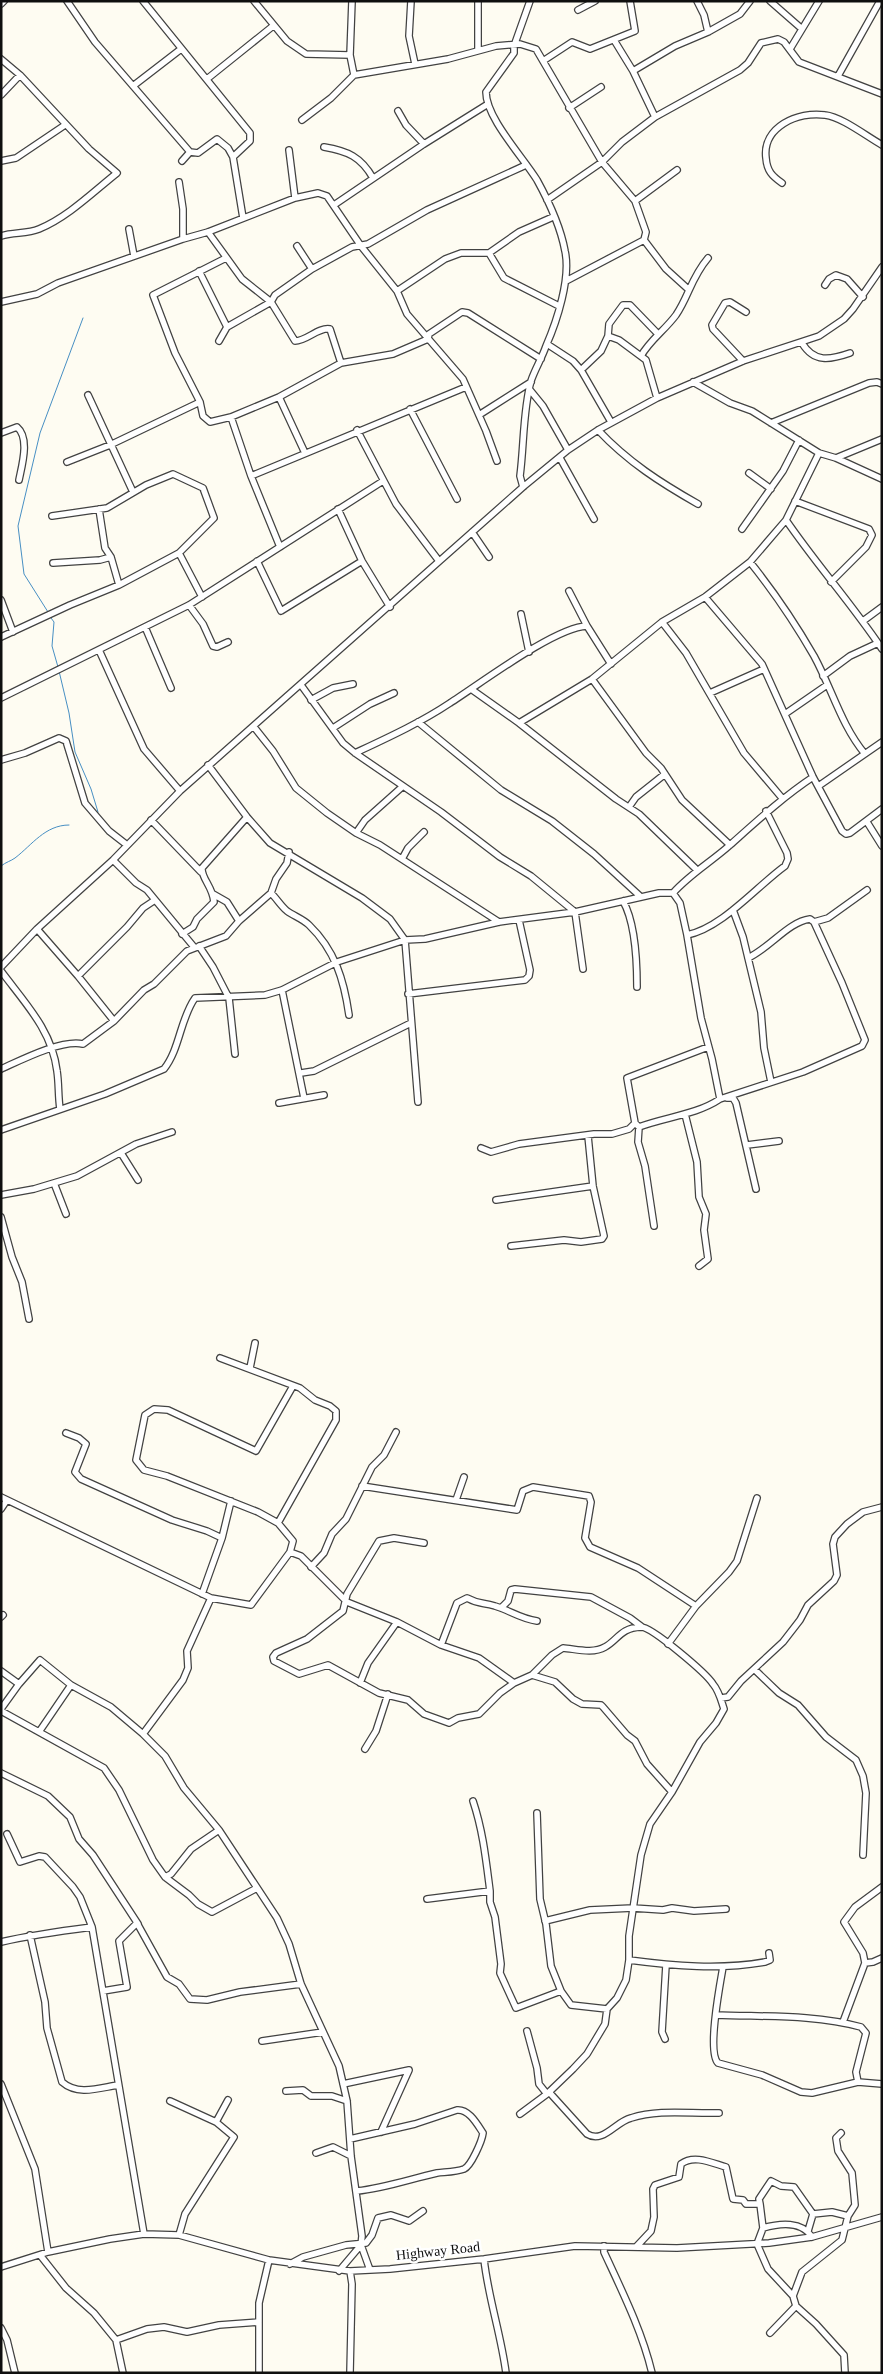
<svg xmlns="http://www.w3.org/2000/svg" width="883" height="2374" viewBox="0 0 883 2374" font-family="Georgia,serif">
  <rect width="100%" height="100%" fill="#fefcf2"/>
  <g fill="none" stroke-linecap="round" stroke-linejoin="round">
    <path stroke="#478fc3" stroke-width="1" d="M48 612 24 574 18 526 40 433 83 318
      M51 618 54 622 52 646 58 667
      M59 671 69 713 75 752 91 789 98 812
      M1 866C6 862 11 861 15 858 32 845 45 825 69 825"/>
    <defs>
      <path id="street" d="M67 1 95 42 190 152 198 153 217 139 228 148 233 157
        M143 1 250 133V141L233 157 243 218
        M254 1 287 41 306 54 350 55
        M352 1 350 55 354 75
        M411 1 409 36 415 64
        M478 1V50
        M697 1 704 15 708 32
        M770 1 802 29
        M1 4 4 1
        M578 10 595 1
        M614 40 633 71 655 117
        M790 49 819 1
        M1 59 20 75 89 149 117 173C93 192 68 217 39 229 27 234 14 232 1 236
        M543 61 572 42 590 49 635 31 630 1
        M633 71 675 46 708 32 740 14 750 1
        M838 76 880 1
        M207 79 273 26
        M133 86 181 49
        M1 95 20 75
        M569 108 601 87
        M398 111 406 125 424 144
        M302 120 331 98 354 75 448 59 496 46 520 44 536 49 602 162 635 201 646 232 644 240 566 281
        M324 147C348 151 361 157 373 178
        M289 150 295 198
        M1 161 16 158 65 125
        M182 161 190 152
        M179 182 183 209V239
        M782 183C772 176 767 171 766 158 762 127 798 111 825 115 842 117 866 136 882 145
        M547 200 602 162 622 142 655 117 740 70 748 63 761 43 778 39 784 42 799 62 882 94
        M635 201 677 170
        M334 205 424 144 488 104
        M129 229 134 256
        M208 232 242 279 271 302 295 341C307 341 318 327 330 329L341 363
        M644 240 666 269 688 289
        M297 246 312 269
        M489 253 504 278 559 306
        M226 258 153 295 175 353 200 402 203 416 210 422 231 417 279 397 341 363 393 354 428 339 429 334 462 312 468 313 541 359
        M199 271 227 327 219 341
        M825 285 829 279 836 275 847 279 863 297
        M397 291 445 259 461 253H489L519 232 553 217
        M1 302 37 294 58 283 183 239 208 232 295 198 318 193 327 196 361 246 397 291 407 314 463 379 486 431 497 461
        M227 327 271 302 275 295 312 269 352 247 368 244 427 210 526 165
        M608 336 619 340 646 360 657 398
        M802 343C814 363 830 360 850 353
        M547 344 573 361 581 370 611 422
        M641 356C650 340 665 330 676 315 689 296 691 278 708 258
        M743 361 713 329 712 325 725 303 730 302 746 312
        M581 370 601 351 608 336 609 324 623 305H630L658 334
        M693 382 730 403 752 411 819 453 836 458 882 479
        M530 390 543 406 568 450
        M88 395 133 492
        M279 397 305 453
        M410 409 457 499
        M479 415 531 382
        M231 417 251 476 280 547
        M771 423 869 383 877 382 882 384
        M357 430 396 504 439 561
        M598 430C628 462 661 483 698 504
        M1 433 17 427C30 438 22 465 19 480
        M560 458 594 519
        M836 458 882 439
        M67 462 110 445 200 402
        M749 473 771 489
        M251 476 466 387
        M523 487 520 476C524 446 523 409 531 381 535 369 542 358 546 346 557 321 571 278 565 251 561 229 548 200 537 180 523 157 486 118 486 92L514 53V46L530 1
        M795 501 869 529 872 535 866 547 831 582
        M99 509 105 548 111 557 119 585
        M338 509 362 561 390 607
        M786 520C816 564 852 604 882 649
        M742 529 783 471 799 440
        M472 532 489 557
        M179 553 202 597
        M257 561 281 611 362 561
        M750 562C774 592 795 623 814 656 832 689 841 725 865 754
        M53 563 100 560 111 557
        M569 591 587 626
        M705 597 762 664 813 777 842 831 846 834 850 833 882 809
        M1 600 13 632
        M189 605 203 624 213 646 217 647 228 642
        M521 614 529 652
        M863 621 882 607
        M662 622 686 653 744 753 782 798
        M145 627 171 688
        M1 637 70 605 119 585 179 553 214 518 203 488 173 474 146 485 107 508 52 516
        M99 650 144 749 180 791
        M823 676 850 656 878 643
        M592 679 646 753 661 768 682 800 730 845
        M301 685 343 743 355 753 441 812 500 857 531 876 575 912 583 969
        M471 689 519 723 616 799 639 814 697 870
        M710 693 764 669
        M1 698 189 605 383 481
        M311 700 333 688 353 684
        M785 714 827 685
        M418 722 501 790 552 821 594 854 641 897
        M519 723 592 679 662 622 705 597 750 562 786 520 819 453
        M254 727 273 751 296 788 327 813 356 833 380 845 499 922
        M333 728 370 704 394 693
        M355 753C387 738 420 723 450 703 480 684 555 627 587 626L611 664
        M1 760 25 753 59 738 66 741 85 803 109 831 127 845
        M208 765 247 817 270 843 362 898 390 919 405 940 418 1102
        M820 785 882 742
        M629 807 636 797 665 774
        M151 820 201 872
        M867 822 882 846
        M356 833 365 820 402 787
        M402 859 408 848 424 832
        M113 860 136 883 147 890 194 947
        M271 893C277 899 281 906 287 911 294 916 303 919 309 925 335 950 344 980 349 1015
        M213 894 227 902 239 921
        M623 901C635 922 637 963 637 987
        M733 910 743 937 761 1012 764 1048 771 1082
        M37 929 78 976 114 1021
        M182 934 193 927 197 919 214 902C213 887 201 878 202 868L247 817
        M687 935C722 928 756 887 785 866L788 859 787 853 766 811
        M199 946 213 967 229 998 235 1054
        M748 958C771 947 788 922 810 919L814 922 828 918 867 890
        M1 967 37 929 113 860 180 791 523 487 568 450 598 430 657 398 743 361 819 336 844 319 853 309 882 267
        M1 971C24 1002 52 1030 57 1071 59 1084 58 1095 60 1109
        M78 976 127 927 143 908 155 900
        M282 990 304 1098
        M408 994 525 980 529 976 530 970 519 920
        M1 1069C21 1060 62 1039 83 1044L114 1021 144 990 154 984 187 951 226 936 239 921 271 893 276 879 287 863 289 852
        M301 1073 314 1071 411 1023
        M727 1098H733L736 1103 756 1189
        M720 1099 803 1072 862 1046 865 1040 842 983 814 922
        M279 1103 324 1095
        M685 1114 697 1162 699 1197 706 1214 704 1230 708 1259 699 1266
        M635 1123 627 1078 708 1047
        M1 1130 105 1094 164 1069C180 1049 180 1019 195 998L265 995 282 990 337 962 405 940 425 939 499 922 575 912 659 893H673C690 874 711 862 730 845 757 821 783 797 813 777
        M747 1145 779 1141
        M481 1148 491 1152 519 1144 594 1134H612L629 1129 635 1123 639 1127
        M121 1153 138 1180
        M54 1183 66 1214
        M1 1195 34 1189 77 1176 136 1144 172 1132
        M496 1200 593 1186
        M1 1217 12 1257 22 1282 29 1319
        M654 1226 645 1166 638 1142 639 1127C665 1117 696 1115 720 1099L712 1059 701 1018 687 935 680 903 673 893
        M511 1246 564 1240 581 1242 602 1239 604 1236 593 1186 588 1136
        M220 1358 300 1388 315 1400 330 1406 336 1411V1420L278 1523
        M250 1368 255 1343
        M66 1433 79 1438 86 1444 75 1472 81 1479 172 1520 207 1531 222 1538
        M362 1486 517 1510 523 1491 533 1487 589 1496 591 1502 585 1538 590 1547 638 1568 696 1606
        M1 1497 211 1598 251 1605 290 1552 293 1541 278 1523 258 1512 167 1476 144 1470 136 1460 145 1415 154 1409 168 1410 256 1451 293 1386
        M456 1500 464 1477
        M1 1509 7 1500
        M424 1543 394 1538 379 1541 347 1594 343 1611 307 1639 276 1653 273 1657 274 1661 299 1674 328 1665 379 1693 408 1700 424 1714 449 1723 458 1718 479 1714 500 1693 514 1683 532 1675 552 1655 563 1648C576 1649 593 1654 605 1647 618 1640 620 1628 641 1627 652 1627 706 1673 713 1684 719 1691 721 1700 724 1709L716 1723 700 1742 672 1792 650 1824 641 1855 629 1936V1960L626 1980 617 1998 607 2009 605 2024 587 2054 573 2069 547 2094 520 2114
        M290 1552 301 1556 347 1602 397 1622 441 1645 479 1658 514 1683
        M311 1567 324 1553 332 1534 346 1519 372 1467 384 1455 396 1432
        M202 1594 222 1538 231 1501
        M501 1608 508 1601 511 1590 515 1589 591 1597 630 1618 642 1627
        M1 1617 3 1615
        M668 1644 696 1606 729 1572 737 1561 757 1498
        M441 1645 457 1603 467 1598C480 1605 483 1602 495 1606 509 1610 521 1619 537 1621
        M754 1669 779 1693 798 1705 826 1737 856 1760 863 1776 866 1793 863 1855
        M1 1671 19 1684
        M532 1675 555 1682 573 1699 582 1704 601 1705 603 1707 627 1735 635 1741 647 1764 672 1792
        M360 1683 368 1663 397 1622
        M721 1698 728 1697 741 1681 783 1642 800 1620 808 1605 834 1581 837 1575 833 1544 835 1537 847 1524 863 1512 882 1507
        M1 1709 19 1684 40 1660 71 1685 111 1707 143 1734 165 1756 184 1788 219 1830 277 1918 289 1944 301 1984 339 2066 347 2101 351 2156 362 2236 361 2245 370 2270
        M1 1711 104 1768 119 1790 153 1860 165 1877 189 1895 198 1904 212 1912 257 1888
        M39 1732 71 1685
        M143 1734 183 1680 188 1668 187 1651 211 1598
        M365 1749 376 1731 388 1694
        M1 1773 48 1796 70 1817 79 1839 93 1855 138 1924
        M473 1801C483 1831 486 1860 490 1891
        M537 1813 540 1899 546 1924 551 1966 561 1991
        M7 1834 20 1862 39 1856 45 1857 73 1887 80 1897 92 1927 144 2234
        M165 1877 171 1874 191 1849 219 1830
        M427 1899 490 1891V1902L495 1917 501 1964 500 1973 516 2008 561 1991 571 2005 607 2009
        M545 1921 590 1910 633 1908 663 1910 672 1908 694 1911 726 1909
        M30 1935 45 2002 47 2028 62 2082C78 2096 99 2088 118 2085
        M1 1942C31 1935 61 1931 92 1927
        M629 1960C674 1966 720 1970 765 1962L770 1960 769 1953
        M865 1963 873 1962 882 1958
        M723 1967C720 1984 707 2052 718 2063L762 2075 801 2092 812 2093 858 2082 882 2084
        M103 1991 127 1987 119 1941 137 1923 167 1977 179 1984 190 1999 207 2000 240 1992 301 1984
        M716 2015C764 2017 814 2014 861 2027L866 2033 856 2072 858 2082
        M843 2022 865 1963 863 1953 844 1922 855 1907 882 1887
        M527 2031 537 2068 539 2084 547 2094
        M665 2039 662 2032 666 1965
        M262 2041 323 2032
        M1 2084 35 2169 48 2252
        M343 2084 409 2070 381 2132
        M286 2091 303 2090 311 2096H332L347 2101
        M549 2092 587 2134C603 2144 615 2122 631 2118 660 2109 689 2114 719 2113
        M170 2101 216 2122 234 2137 185 2214 179 2235
        M216 2122 228 2100
        M841 2133 836 2138 838 2151 852 2173 855 2205 848 2216 842 2240 802 2272 793 2296 796 2306 816 2324 844 2355 845 2373
        M350 2139 415 2124 457 2110C469 2109 477 2124 483 2133 482 2141 471 2166 464 2169 456 2172 445 2172 437 2173 410 2179 385 2188 357 2191
        M316 2153 333 2147 351 2156
        M760 2204 759 2199 771 2181 781 2186 794 2187 813 2214 832 2212 848 2216
        M763 2228C780 2223 802 2221 812 2237
        M808 2231 813 2214
        M604 2246V2252C622 2291 642 2331 652 2373
        M636 2247 651 2231 654 2217 653 2189 655 2185 679 2177 681 2164C694 2154 712 2163 726 2167L733 2199 743 2200 746 2204H760L763 2228 757 2244 768 2269 793 2296
        M40 2255 66 2288 94 2313 116 2340 123 2373
        M484 2259C488 2297 501 2334 506 2373
        M290 2264 303 2257 346 2245 366 2243 372 2235 378 2218 391 2215 409 2221 423 2211
        M1 2267 48 2252 110 2239 144 2234 179 2235 269 2260 350 2271 390 2269 484 2259 575 2246 677 2248 769 2243 812 2237 882 2217
        M339 2271 361 2245
        M350 2271 352 2284 350 2373
        M1 2328 7 2340 15 2373
        M770 2333 796 2306
        M116 2340 147 2329 164 2327 187 2332 219 2325 259 2322
        M259 2373V2303L269 2260"/>
    </defs>
    <use href="#street" stroke="#424242" stroke-width="8"/>
    <use href="#street" stroke="#fff" stroke-width="5.5"/>
  </g>
  <g text-anchor="middle" dominant-baseline="central" stroke-width="5" stroke-linejoin="round" paint-order="stroke">
    <g font-size="14" fill="#0f0f0f" stroke="#fff">
      <text transform="translate(438 2251) rotate(-6)">Highway Road</text>
    </g>
  </g>
  <rect width="883" height="2374" fill="none" stroke="#0f0f0f" stroke-width="5"/>
</svg>
